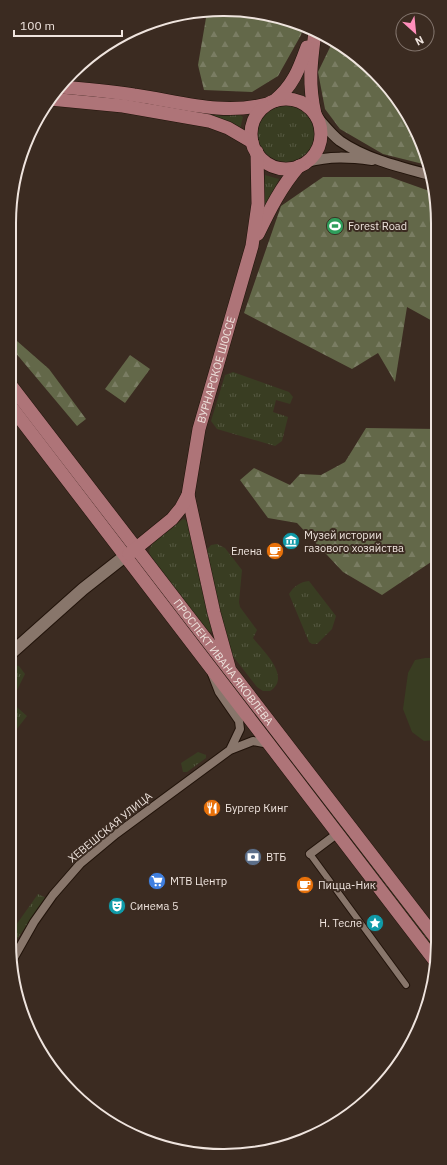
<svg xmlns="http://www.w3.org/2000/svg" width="447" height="1165" viewBox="0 0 447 1165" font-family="'IBM Plex Sans',sans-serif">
  <defs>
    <pattern id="grass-tufts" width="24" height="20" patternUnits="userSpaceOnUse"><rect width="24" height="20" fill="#393d22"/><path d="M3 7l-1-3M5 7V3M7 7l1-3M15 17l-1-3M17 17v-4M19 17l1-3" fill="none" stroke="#565942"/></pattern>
    <pattern id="forest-firs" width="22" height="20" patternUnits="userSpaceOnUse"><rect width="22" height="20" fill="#636849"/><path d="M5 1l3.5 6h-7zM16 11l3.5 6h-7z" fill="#7a7d63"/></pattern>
  </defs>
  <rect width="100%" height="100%" fill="#3b2b21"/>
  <path fill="url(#grass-tufts)" d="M118 98 222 116 240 115 243 117 240 129Z
    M258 134a28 28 0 1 1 56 0a28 28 0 1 1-56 0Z
    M265 175 279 179 261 214Z
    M233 372 289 392 293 397 290 404 276 400 273 412 288 417 282 441 275 446 217 429 211 421 225 375Z
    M183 519 186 520 189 525 212 625V631L208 633 150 555 149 550 153 543Z
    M217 544 225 548 242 570 239 602 240 607 257 630 253 638C263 651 292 677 270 691H263L257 687 232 655 204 553 211 545Z
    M137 560 437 950 436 955 134 561Z
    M309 581 336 616 332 629 317 644H312L309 642 289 594C294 586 300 582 309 581Z
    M12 665 19 666 25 674 11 702 27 716 9 739V668Z
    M198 752 206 755V758L187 772H183L181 763Z
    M38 894 46 898 10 949 9 935Z"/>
  <path fill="url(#forest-firs)" d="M207 12 279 16 303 27 301 35 278 76 252 92 204 90 198 65Z
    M333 41 342 45 385 82 416 129 427 165 383 154 340 129 325 109 318 72Z
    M323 177H390L435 193 436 323 407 307 395 382 378 353 352 369 244 313 281 206Z
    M9 334 49 369 86 419 77 426 9 345Z
    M130 355 150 369 125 403 105 389Z
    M366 428 437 429V558L382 595 343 572 297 523 268 518 240 480 254 468 290 485 300 474 321 475 345 462Z"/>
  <path fill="#393d22" d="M425 658H437V740L424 741 412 732 403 709 408 673 415 660Z"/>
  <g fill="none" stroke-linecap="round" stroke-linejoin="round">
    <defs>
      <path id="pedestrian" d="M310 854 406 985"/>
      <path id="minor" d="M212 674 219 692 239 721 240 729 230 750
        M310 854 338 833
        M12 961 34 922 53 895 80 864 116 834 230 750 253 741 269 744"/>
      <path id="tertiary" d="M318 118C325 126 332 135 340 141 366 159 400 167 430 175
        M307 162C330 156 349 157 372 160"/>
      <path id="secondary" d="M9 655 83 589 125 556"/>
      <g id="primary">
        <path d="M315 32C311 63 308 83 315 114"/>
        <path d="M61 87C85 89 109 91 134 95 178 101 222 116 267 104"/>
        <circle cx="286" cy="134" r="35"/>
        <path d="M50 99 123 106 209 121 228 128 252 142"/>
        <path d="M274 101C293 86 299 69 307 47"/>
        <path d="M258 234C270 209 281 187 299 166"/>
        <path id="s1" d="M9 383 438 941"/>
        <path d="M9 404 435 961"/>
        <path d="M188 495 214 613 229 667"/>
        <path id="s2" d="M129 554 172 519 181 508 188 495 199 429 252 246 258 204 257 152"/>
      </g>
    </defs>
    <use href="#pedestrian" stroke="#21130a" stroke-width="8"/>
    <use href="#minor" stroke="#21130a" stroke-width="10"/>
    <use href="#tertiary" stroke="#21130a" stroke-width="12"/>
    <use href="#secondary" stroke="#21130a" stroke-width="14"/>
    <use href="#primary" stroke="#21130a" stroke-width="14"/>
    <use href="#pedestrian" stroke="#88766b" stroke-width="6"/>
    <use href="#minor" stroke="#88766b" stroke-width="8"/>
    <use href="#tertiary" stroke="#88766b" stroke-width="10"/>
    <use href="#secondary" stroke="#88766b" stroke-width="12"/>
    <use href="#primary" stroke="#ae7478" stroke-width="13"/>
  </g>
  <defs>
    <symbol id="stadium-disc" viewBox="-11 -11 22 22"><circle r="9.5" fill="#2e9e5b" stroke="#3b2b21"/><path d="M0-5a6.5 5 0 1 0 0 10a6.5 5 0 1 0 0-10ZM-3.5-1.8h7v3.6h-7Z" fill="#fff"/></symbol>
    <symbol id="museum-disc" viewBox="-11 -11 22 22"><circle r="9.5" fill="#0f9aa8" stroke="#3b2b21"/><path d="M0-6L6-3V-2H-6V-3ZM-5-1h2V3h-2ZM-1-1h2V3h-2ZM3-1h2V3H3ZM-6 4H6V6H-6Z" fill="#fff"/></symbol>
    <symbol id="cafe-disc" viewBox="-11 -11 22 22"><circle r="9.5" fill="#e8710a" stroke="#3b2b21"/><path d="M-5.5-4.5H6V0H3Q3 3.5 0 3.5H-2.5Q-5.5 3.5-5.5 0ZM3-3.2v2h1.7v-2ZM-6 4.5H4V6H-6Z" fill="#fff"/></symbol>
    <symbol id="restaurant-disc" viewBox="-11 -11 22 22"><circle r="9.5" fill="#e8710a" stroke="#3b2b21"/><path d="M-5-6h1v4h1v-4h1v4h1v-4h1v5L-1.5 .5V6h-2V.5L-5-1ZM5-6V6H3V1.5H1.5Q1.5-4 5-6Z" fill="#fff"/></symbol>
    <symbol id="bank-disc" viewBox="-11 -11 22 22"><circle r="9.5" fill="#5c6f8a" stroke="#3b2b21"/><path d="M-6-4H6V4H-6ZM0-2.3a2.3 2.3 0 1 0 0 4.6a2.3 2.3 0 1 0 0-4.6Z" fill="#fff"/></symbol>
    <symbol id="supermarket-disc" viewBox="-11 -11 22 22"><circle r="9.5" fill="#3f7fe0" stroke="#3b2b21"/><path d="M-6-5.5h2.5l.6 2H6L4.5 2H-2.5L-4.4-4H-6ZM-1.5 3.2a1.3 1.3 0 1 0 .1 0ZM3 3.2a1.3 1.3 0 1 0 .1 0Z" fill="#fff"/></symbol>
    <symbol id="theatre-disc" viewBox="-11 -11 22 22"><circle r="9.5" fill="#0f9aa8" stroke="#3b2b21"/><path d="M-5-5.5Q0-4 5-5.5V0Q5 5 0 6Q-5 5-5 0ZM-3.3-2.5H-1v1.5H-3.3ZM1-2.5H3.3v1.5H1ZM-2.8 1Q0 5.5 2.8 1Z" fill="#fff"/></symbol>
    <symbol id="sight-disc" viewBox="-11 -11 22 22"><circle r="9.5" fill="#0f9aa8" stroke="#3b2b21"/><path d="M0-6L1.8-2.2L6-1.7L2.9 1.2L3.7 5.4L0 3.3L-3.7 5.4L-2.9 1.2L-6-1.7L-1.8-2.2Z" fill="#fff"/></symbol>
  </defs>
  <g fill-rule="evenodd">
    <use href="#stadium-disc" x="325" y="216" width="20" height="20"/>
    <use href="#museum-disc" x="281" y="531" width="20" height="20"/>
    <use href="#cafe-disc" x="265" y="541" width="20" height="20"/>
    <use href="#restaurant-disc" x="202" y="798" width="20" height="20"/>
    <use href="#bank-disc" x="243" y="847" width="20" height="20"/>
    <use href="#supermarket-disc" x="147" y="871" width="20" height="20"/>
    <use href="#cafe-disc" x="295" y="875" width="20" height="20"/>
    <use href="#theatre-disc" x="107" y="896" width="20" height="20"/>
    <use href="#sight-disc" x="365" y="913" width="20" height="20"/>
  </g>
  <g text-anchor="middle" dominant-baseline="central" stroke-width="4" stroke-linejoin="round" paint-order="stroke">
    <g font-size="11" fill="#efe4de" stroke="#3b2b21" text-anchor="start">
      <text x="348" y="226">Forest Road</text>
      <text x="304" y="535">Музей истории<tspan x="304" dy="13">газового хозяйства</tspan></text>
      <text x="262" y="551" text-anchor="end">Елена</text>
      <text x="225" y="808">Бургер Кинг</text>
      <text x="266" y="857">ВТБ</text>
      <text x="170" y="881">МТВ Центр</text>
      <text x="318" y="885">Пицца-Ник</text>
      <text x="130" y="906">Синема 5</text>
      <text x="362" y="923" text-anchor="end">Н. Тесле</text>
    </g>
    <g font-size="11" fill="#efe4de" stroke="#3b2b21">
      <text stroke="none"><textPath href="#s2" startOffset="213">ВУРНАРСКОЕ ШОССЕ</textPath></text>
      <text stroke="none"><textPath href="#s1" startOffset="352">ПРОСПЕКТ ИВАНА ЯКОВЛЕВА</textPath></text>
      <text transform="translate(110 827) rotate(-39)">ХЕВЕШСКАЯ УЛИЦА</text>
    </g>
  </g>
  <path d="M0 0H447V1165H0ZM223 16H224A207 207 0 0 1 431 223V942A207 207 0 0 1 224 1149H223A207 207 0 0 1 16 942V223A207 207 0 0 1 223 16Z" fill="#3b2b21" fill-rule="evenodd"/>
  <path fill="none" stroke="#efe4de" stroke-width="2" d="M223 16H224A207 207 0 0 1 431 223V942A207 207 0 0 1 224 1149H223A207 207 0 0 1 16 942V223A207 207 0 0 1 223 16Z"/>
  <g transform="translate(415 32) rotate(153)"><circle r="19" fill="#3b2b21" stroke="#83756d"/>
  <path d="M0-3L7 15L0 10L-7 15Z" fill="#ff8ebb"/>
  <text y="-6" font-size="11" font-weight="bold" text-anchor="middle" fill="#efe4de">N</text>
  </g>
  <path d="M14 30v6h108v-6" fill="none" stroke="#efe4de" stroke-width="2"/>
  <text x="20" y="30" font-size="12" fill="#efe4de" stroke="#3b2b21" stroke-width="3" paint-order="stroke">100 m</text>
</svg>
